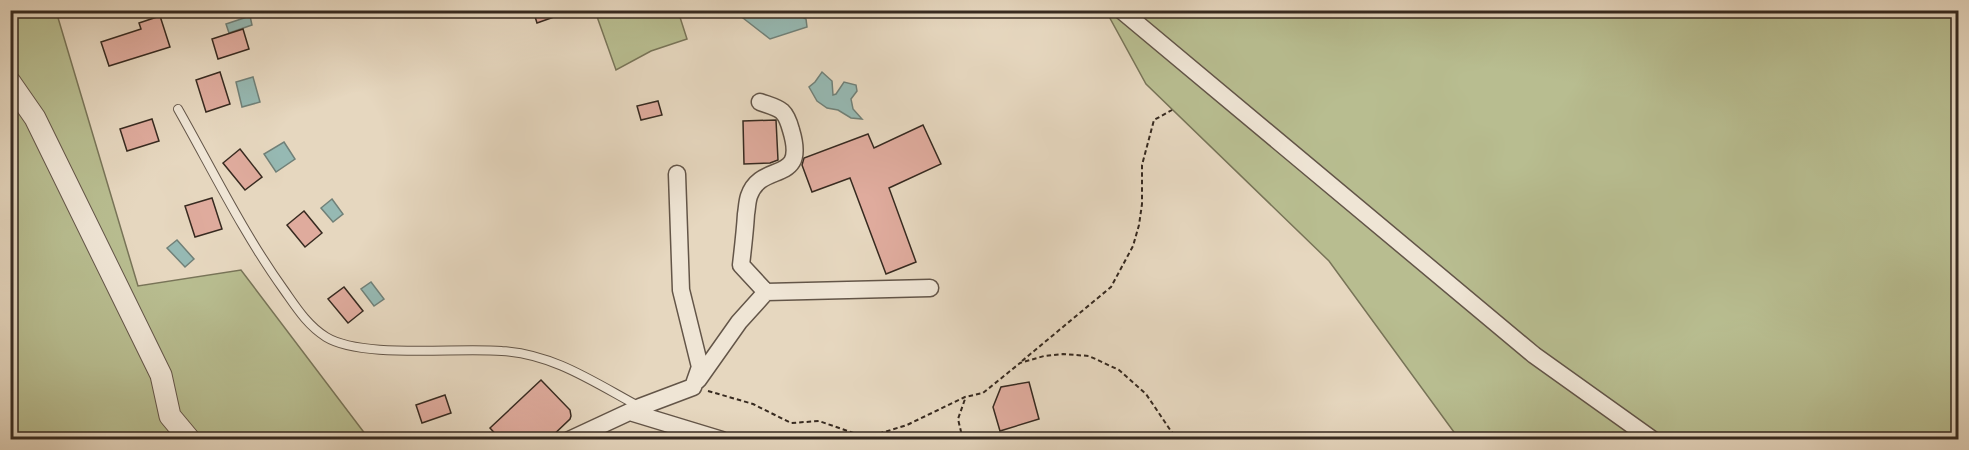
<svg xmlns="http://www.w3.org/2000/svg" width="1969" height="450" viewBox="0 0 1969 450" font-family="'IM FELL Double Pica',serif">
  <rect width="100%" height="100%" fill="#e6d7bf"/>
  <filter id="stains"><feTurbulence type="fractalNoise" baseFrequency=".00333" numOctaves="4"/><feColorMatrix values="0 0 0 0 .2 0 0 0 0 .09 0 0 0 0 .02 0 0 0 .5 -.17"/></filter>
  <radialGradient id="worn" r=".72"><stop offset=".6" stop-color="#630" stop-opacity="0"/><stop offset="1" stop-color="#630" stop-opacity=".3"/></radialGradient>
  <path fill="#b8bd90" stroke="#787458" stroke-width="1.5" d="M10 11H56L138 286 241 270 369 439H11Z
    M595 11H678L687 39 651 51 616 70Z
    M1106 11H1958V439H1459L1329 261 1146 84Z"/>
  <path fill="#96b9b3" stroke="#708078" stroke-width="1.5" d="M734 11H792L806 19 807 27 770 39Z
    M250 16 252 25 229 33 226 24Z
    M822 72 832 81 833 95 836 94 844 82 856 85 857 91 851 99 853 109 862 119 851 118 838 110 827 108 817 101 809 87 815 82Z
    M253 77 260 102 242 107 236 82Z
    M284 142 295 159 276 172 264 154Z
    M332 199 343 214 333 222 321 208Z
    M177 240 194 259 185 267 167 248Z
    M371 282 384 299 374 306 361 289Z"/>
  <path fill="#dfab9d" stroke="#372a20" stroke-width="1.5" d="M533 10H567L568 12 537 23Z
    M160 16 170 47 109 66 101 42 141 29 139 23Z
    M243 29 249 49 218 59 212 39Z
    M220 72 230 104 206 112 196 80Z
    M658 101 662 115 641 120 637 106Z
    M152 119 159 141 127 151 120 129Z
    M776 120 778 160 770 163 744 164 743 121Z
    M923 125 941 164 889 188 916 262 886 274 850 178 812 192 802 165 804 158 868 134 874 148Z
    M240 149 262 177 245 190 223 163Z
    M212 198 222 229 195 237 185 206Z
    M304 211 322 233 305 247 287 225Z
    M344 287 363 311 348 323 328 299Z
    M541 380 570 410 571 416 570 419 548 440H501L490 428Z
    M1029 382 1039 419 1000 431 993 407 1001 387Z
    M445 395 451 413 422 423 416 405Z"/>
  <g fill="none" stroke-linecap="round" stroke-linejoin="round">
    <defs>
      <path id="service" d="M178 109C212 169 243 233 284 290 296 307 307 325 326 337 362 359 457 347 502 351 554 354 595 383 640 407"/>
      <path id="minor" d="M1121 10 1534 355 1653 440
        M760 102C780 109 785 108 791 130 808 186 761 160 749 196 747 202 747 209 746 214 745 231 743 248 741 265L766 292
        M698 380 739 322 766 292 930 288
        M630 412 722 440
        M569 440 640 407 693 387 700 367 681 290 677 174"/>
      <path id="tertiary" d="M10 82 35 118 161 375 170 416 190 440"/>
    </defs>
    <use href="#service" stroke="#635548" stroke-width="10"/>
    <use href="#minor" stroke="#635548" stroke-width="19"/>
    <use href="#tertiary" stroke="#635548" stroke-width="23"/>
    <path stroke="#372a20" stroke-width="2" stroke-dasharray="4.5 3" stroke-linecap="butt" d="M1022 361 1111 287 1133 246 1139 225 1142 204V165L1154 120 1172 110
      M708 391 753 404 791 423 819 421 862 436 881 433 907 425 965 397 983 393 1020 363 1044 356 1063 354 1089 356 1119 370 1146 394 1177 440
      M963 440 958 419 965 399"/>
    <use href="#service" stroke="#efe5d5" stroke-width="8"/>
    <use href="#minor" stroke="#efe5d5" stroke-width="16"/>
    <use href="#tertiary" stroke="#efe5d5" stroke-width="21"/>
  </g>
  <rect width="1969" height="450" fill="none" stroke="#e6d7bf" stroke-width="36"/>
  <rect x="12" y="12" width="1945" height="426" fill="none" stroke="#372a20" stroke-width="3"/>
  <rect x="18" y="18" width="1933" height="414" fill="none" stroke="#372a20" stroke-width="1.5"/>
  <rect width="100%" height="100%" filter="url(#stains)"/>
  <rect width="100%" height="100%" fill="url(#worn)"/>
</svg>
